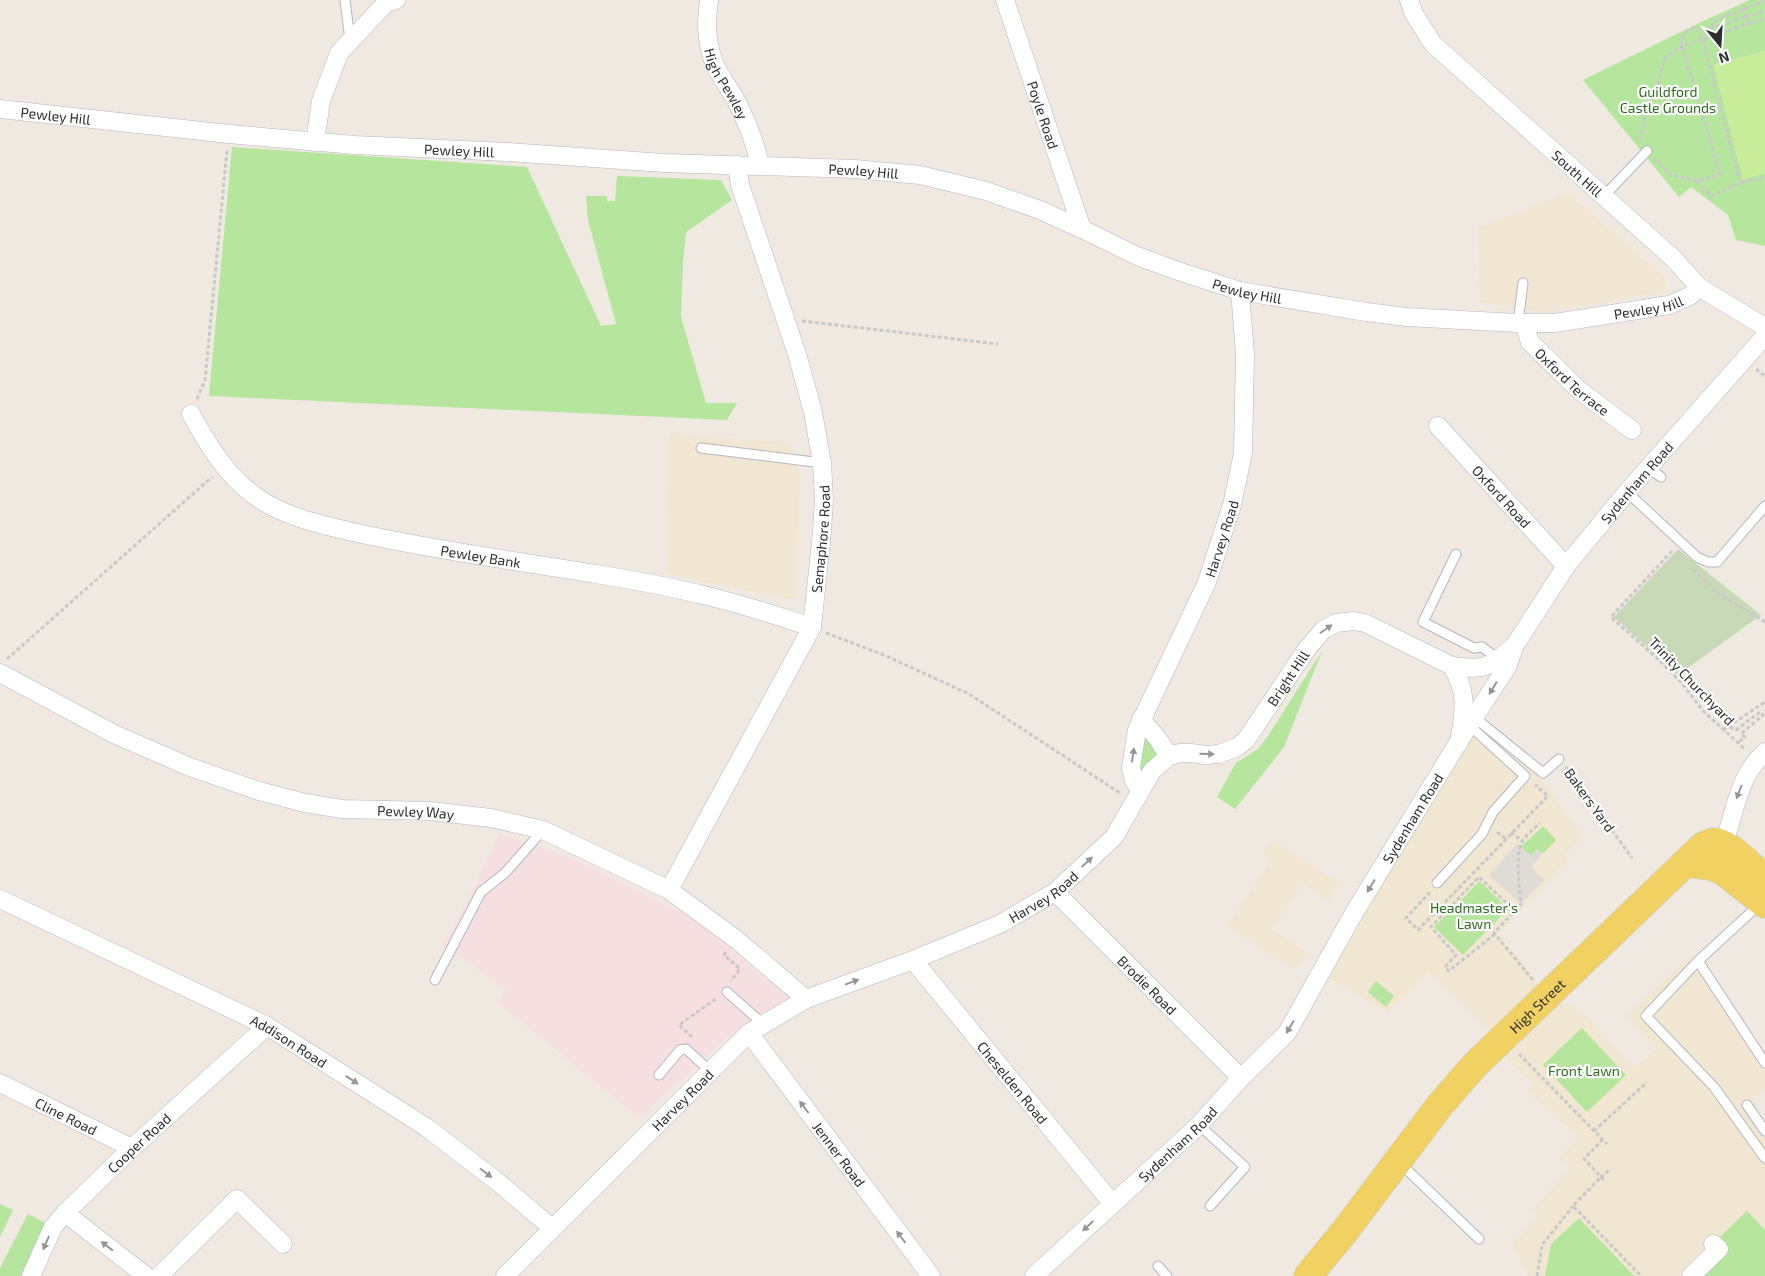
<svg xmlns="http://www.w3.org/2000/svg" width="1765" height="1276" viewBox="0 0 1765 1276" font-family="'Exo 2',sans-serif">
  <rect width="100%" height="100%" fill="#efe9e1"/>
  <path fill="#f0e6d1" d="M1568 193 1664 277 1666 287 1662 292 1544 312 1480 302 1478 228Z
    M669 434 788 443 800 478 795 600 667 574Z
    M1485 732 1539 778 1555 797 1582 837 1565 855 1569 859 1499 934 1534 978 1557 1003 1572 1005 1583 1016 1586 1014 1634 1069 1655 1049 1626 1016 1692 954 1765 1071V1090L1744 1104 1752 1121 1765 1139V1276H1528L1512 1244 1538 1216 1532 1210 1570 1168 1559 1158 1578 1137 1527 1091 1533 1085 1510 1062 1506 1050 1481 1022 1429 972 1388 1013 1326 976 1462 751 1475 733Z
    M1272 840 1339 883 1328 900 1302 883 1272 929 1307 952 1295 970 1227 926 1271 860 1263 854Z"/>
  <path fill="#f5dfe0" d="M499 834 520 840 580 862 698 921 790 1000 736 1030 639 1118 498 1003 506 989 442 944 461 914Z"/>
  <path fill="#b6e59e" d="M1750 0H1765V51L1714 65 1743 179 1765 173V246L1736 240 1728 215 1691 187 1679 197 1583 80 1703 21Z
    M232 147 527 167 601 326 616 324 588 220 586 196H607V201H615L617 176 721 180 732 200 686 232 683 263 681 317 706 403H737L727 420 209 396Z
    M1322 651 1284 747 1235 809 1217 797 1236 763 1258 749 1268 736Z
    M1144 732 1159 752V757L1140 776 1137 775Z
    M1543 826 1556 840 1542 854 1537 850 1531 856 1521 847Z
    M1480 881 1508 909 1463 955 1434 927Z
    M1376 981 1394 996 1386 1007 1368 992Z
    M1582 1028 1626 1075 1587 1112 1543 1065Z
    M0 1204 13 1210 0 1237Z
    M1747 1211 1765 1230V1276H1699L1717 1240Z
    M28 1214 53 1227 31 1276H0V1268Z
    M1579 1218 1634 1276H1545L1551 1244Z"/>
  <path fill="#c8d9b8" d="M1678 549 1761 615 1678 675 1614 617Z"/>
  <path fill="#c9ec9a" d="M1765 51V173L1743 179 1714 65Z"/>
  <path fill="#dfdcd8" d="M1517 844 1531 856 1537 849 1542 854 1531 868 1544 880 1521 904 1489 875Z"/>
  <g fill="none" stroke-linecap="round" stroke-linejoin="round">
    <defs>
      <path id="lane" d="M345 0 350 40
        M1604 196 1647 151
        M1518 323 1523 283
        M701 448 822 463
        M1649 468 1661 477
        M1627 492 1697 557 1708 562H1717L1765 506
        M1456 554 1423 622 1474 648 1482 647 1498 659
        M1474 717 1543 773 1559 759
        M1437 883 1482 834 1493 812 1525 776 1469 725
        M1761 903 1698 961 1646 1016 1714 1087 1765 1158
        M1698 961 1765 1063
        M435 980 481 892 505 873 543 830
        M727 992 763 1024
        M659 1075 680 1050 686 1049 710 1071
        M1747 1105 1765 1131
        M1199 1125 1245 1167 1210 1206
        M1400 1163 1479 1239
        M1158 1266 1167 1276"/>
      <g id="street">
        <path id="s1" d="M709 0C706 23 706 38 713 60 717 74 729 87 736 100 746 120 755 142 760 165"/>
        <path id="s2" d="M1005 0 1082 229"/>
        <path id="s3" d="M1409 0 1414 14 1433 44 1673 258 1699 287 1765 327"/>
        <path id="s4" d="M0 109 229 134 355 145 507 152 664 163 855 169 920 175 986 191 1040 210 1082 229 1137 256 1178 271 1240 291 1366 312 1406 317 1518 323H1555L1669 305 1690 296 1699 287"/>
        <path d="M315 142 321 101 339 53 386 3 396 0"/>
        <path id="s5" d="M1524 323 1530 342 1579 390 1632 430"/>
        <path id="s6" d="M191 414C208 445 226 475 255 496 285 518 327 526 362 534 439 551 518 561 596 574 632 580 668 586 703 595 740 603 776 616 812 627"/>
        <path id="s7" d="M1438 426 1566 566"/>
        <path d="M1452 666C1485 671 1489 667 1513 647"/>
        <path id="s8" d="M0 673 114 734 190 767 259 791 305 803 342 809 430 811 491 818 543 830 669 890 737 940 806 999"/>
        <path d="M1141 719 1158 739 1169 756"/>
        <path id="s9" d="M1140 790 1134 781 1131 768 1137 730 1207 582 1232 505 1243 453 1245 354 1240 291"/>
        <path d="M1723 845C1736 812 1737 777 1765 752"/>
        <path id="s10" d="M669 890 812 627 822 532 824 499 822 463 813 412 797 354 740 185 737 165"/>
        <path id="s11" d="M1055 892 1241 1078"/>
        <path id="s12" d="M0 899 267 1026 426 1127 499 1183 552 1228"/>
        <path id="s13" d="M913 960 1112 1203"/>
        <path id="s14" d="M749 1033 931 1276"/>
        <path id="s15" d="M0 1083 132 1148"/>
        <path d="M65 1213 146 1276"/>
        <path id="s16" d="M31 1276 53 1227 65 1213 132 1148 267 1026"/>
        <path d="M159 1276 237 1199 283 1244"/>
        <path id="s17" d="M505 1276 749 1033 806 999 913 960 1000 924 1055 892 1114 837 1152 771 1169 756 1180 753H1191L1205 755 1219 754 1237 747 1246 740 1306 650 1323 630 1336 623 1354 621 1365 623 1452 666C1469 696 1464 711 1459 743"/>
        <path id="s18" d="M1034 1276 1199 1125 1241 1078 1287 1033 1354 913 1469 725 1507 667 1515 645 1566 566 1627 492 1765 336"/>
        <path d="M1691 1276 1719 1249 1713 1244"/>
      </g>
      <g id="primary">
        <path d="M1687 863 1710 866 1723 871 1765 904"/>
        <path id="s19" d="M1308 1276 1345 1231 1440 1105 1476 1064 1703 846C1706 845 1711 842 1714 842 1729 842 1754 869 1765 879"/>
      </g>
    </defs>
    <use href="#lane" stroke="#b4b7c1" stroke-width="11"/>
    <use href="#street" stroke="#b4b7c1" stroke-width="19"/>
    <use href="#primary" stroke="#c9c9c9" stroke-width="29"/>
    <path stroke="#c9c9c9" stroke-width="3" stroke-dasharray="4 2.5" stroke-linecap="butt" d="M1743 8 1749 23
      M1763 11 1710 29 1716 20 1765 1
      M1641 140 1640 137 1645 115 1655 93 1665 58 1682 46 1765 18
      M1655 159 1671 175 1698 181 1720 174 1682 46V38L1688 31 1694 28 1701 32 1740 183
      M1698 181 1711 196 1740 183 1765 177
      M802 321 998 344
      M1756 369 1765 376
      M197 399 205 380 227 150
      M1672 551 1611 617 1660 661 1680 681 1704 712 1745 749
      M1694 570 1718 593 1765 622
      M826 633 884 655 969 694 1120 793
      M7 659 212 477
      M1730 727 1736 730 1760 712 1763 715 1741 734 1745 737 1739 742
      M1723 730 1765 702
      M1566 767 1632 858
      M1583 804 1593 805
      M1497 832 1506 839
      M1511 832 1522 841
      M1430 892 1406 918 1418 930 1548 796 1535 785
      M1495 934 1449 971 1445 967 1456 955 1431 927 1479 877 1515 911
      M726 952 724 955 740 969 731 981
      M1533 980 1494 933 1521 904C1520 890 1515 857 1521 844 1524 836 1534 829 1540 823
      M692 1037 679 1025 717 998
      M1519 1054 1607 1144
      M1594 1131 1647 1082
      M1603 1139 1584 1159 1601 1177 1609 1170
      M1604 1180 1601 1177 1573 1206 1641 1276
      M1537 1276 1542 1245 1573 1206"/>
    <use href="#lane" stroke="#fff" stroke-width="9"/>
    <use href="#street" stroke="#fff" stroke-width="18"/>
    <use href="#primary" stroke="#f2d163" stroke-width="28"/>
  </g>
  <defs><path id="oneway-solid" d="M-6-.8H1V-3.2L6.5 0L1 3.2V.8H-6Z" transform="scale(1.25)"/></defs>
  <g fill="#969696">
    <use href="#oneway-solid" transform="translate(1326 629) rotate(-35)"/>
    <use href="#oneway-solid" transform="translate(1493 688) rotate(122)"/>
    <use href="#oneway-solid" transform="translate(1207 754) rotate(1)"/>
    <use href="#oneway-solid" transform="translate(1133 755) rotate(-82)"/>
    <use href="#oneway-solid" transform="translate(1739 792) rotate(111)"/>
    <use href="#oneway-solid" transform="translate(1087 862) rotate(-43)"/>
    <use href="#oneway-solid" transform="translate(1371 886) rotate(121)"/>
    <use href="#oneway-solid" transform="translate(852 982) rotate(-20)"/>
    <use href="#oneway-solid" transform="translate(1290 1027) rotate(121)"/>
    <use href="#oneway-solid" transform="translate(352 1080) rotate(33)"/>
    <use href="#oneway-solid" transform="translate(804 1107) rotate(-127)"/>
    <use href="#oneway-solid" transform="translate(486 1173) rotate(37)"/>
    <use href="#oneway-solid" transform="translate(1088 1226) rotate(137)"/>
    <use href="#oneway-solid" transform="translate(901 1237) rotate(-127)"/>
    <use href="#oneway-solid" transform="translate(46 1243) rotate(114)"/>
    <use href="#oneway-solid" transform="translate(107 1246) rotate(-142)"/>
  </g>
  <g text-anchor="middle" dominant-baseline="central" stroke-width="4.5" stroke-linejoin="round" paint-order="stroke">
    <g font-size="14" fill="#2e2e2e" stroke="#fff">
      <text stroke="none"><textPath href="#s1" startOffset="88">High Pewley</textPath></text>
      <text stroke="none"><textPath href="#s2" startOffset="121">Poyle Road</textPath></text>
      <text stroke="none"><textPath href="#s4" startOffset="56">Pewley Hill</textPath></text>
      <text stroke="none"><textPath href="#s4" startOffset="461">Pewley Hill</textPath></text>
      <text stroke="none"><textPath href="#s4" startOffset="866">Pewley Hill</textPath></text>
      <text stroke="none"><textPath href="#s3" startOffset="244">South Hill</textPath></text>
      <text stroke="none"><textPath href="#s4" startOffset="1271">Pewley Hill</textPath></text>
      <text stroke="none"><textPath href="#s4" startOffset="1676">Pewley Hill</textPath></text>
      <text stroke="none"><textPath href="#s5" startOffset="78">Oxford Terrace</textPath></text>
      <text stroke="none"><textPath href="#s18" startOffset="1005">Sydenham Road</textPath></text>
      <text stroke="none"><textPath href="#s7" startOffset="95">Oxford Road</textPath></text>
      <text stroke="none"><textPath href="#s9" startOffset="272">Harvey Road</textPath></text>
      <text stroke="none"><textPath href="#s10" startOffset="388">Semaphore Road</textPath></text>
      <text stroke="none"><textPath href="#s6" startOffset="340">Pewley Bank</textPath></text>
      <text stroke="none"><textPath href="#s17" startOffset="1018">Bright Hill</textPath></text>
      <text transform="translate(1692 681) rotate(46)">Trinity Churchyard</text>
      <text transform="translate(1590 800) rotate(54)">Bakers Yard</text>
      <text stroke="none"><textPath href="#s8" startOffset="444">Pewley Way</textPath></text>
      <text stroke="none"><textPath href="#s18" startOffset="600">Sydenham Road</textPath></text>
      <text stroke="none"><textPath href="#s17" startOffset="670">Harvey Road</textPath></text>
      <text stroke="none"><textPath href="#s11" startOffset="131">Brodie Road</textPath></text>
      <text stroke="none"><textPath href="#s19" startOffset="355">High Street</textPath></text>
      <text stroke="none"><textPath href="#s12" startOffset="322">Addison Road</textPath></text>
      <text stroke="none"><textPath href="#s13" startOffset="158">Cheselden Road</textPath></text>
      <text stroke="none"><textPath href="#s17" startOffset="250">Harvey Road</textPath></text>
      <text stroke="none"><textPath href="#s15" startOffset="74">Cline Road</textPath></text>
      <text stroke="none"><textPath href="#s16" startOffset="174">Cooper Road</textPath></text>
      <text stroke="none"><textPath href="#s18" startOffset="195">Sydenham Road</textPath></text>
      <text stroke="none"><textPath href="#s14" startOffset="151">Jenner Road</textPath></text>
    </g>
    <g font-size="14" fill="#2c6e1b" stroke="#fff">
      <text x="1668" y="91">Guildford<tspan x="1668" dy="16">Castle Grounds</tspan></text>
      <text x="1474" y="907">Headmaster's<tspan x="1474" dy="16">Lawn</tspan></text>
      <text x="1584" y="1070">Front Lawn</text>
    </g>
  </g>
  <g transform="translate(1720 45) rotate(162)" stroke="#ffffff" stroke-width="4" paint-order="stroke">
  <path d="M0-4L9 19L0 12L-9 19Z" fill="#2e2e2e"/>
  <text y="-8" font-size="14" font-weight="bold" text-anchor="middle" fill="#2e2e2e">N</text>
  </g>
</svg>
